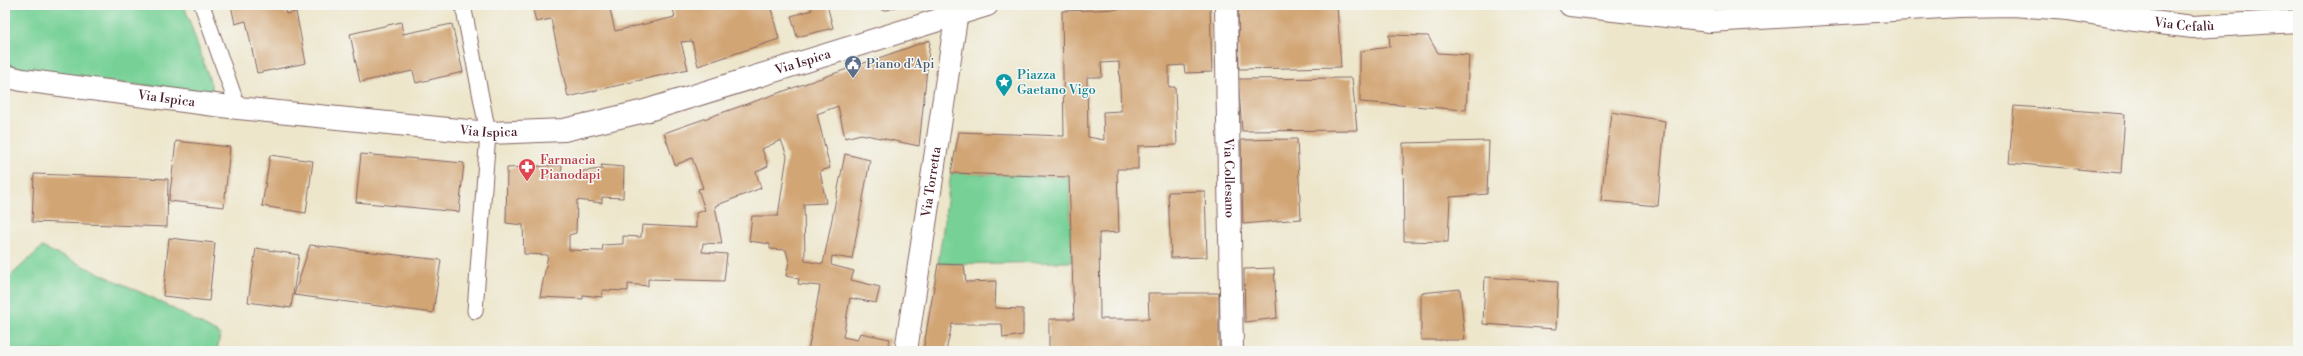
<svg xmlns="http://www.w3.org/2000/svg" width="2303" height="356" viewBox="0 0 2303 356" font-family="'Libre Bodoni',serif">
  <rect width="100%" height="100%" fill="#f6f6f2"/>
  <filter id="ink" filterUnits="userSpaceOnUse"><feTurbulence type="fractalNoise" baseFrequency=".025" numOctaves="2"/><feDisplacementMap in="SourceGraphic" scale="8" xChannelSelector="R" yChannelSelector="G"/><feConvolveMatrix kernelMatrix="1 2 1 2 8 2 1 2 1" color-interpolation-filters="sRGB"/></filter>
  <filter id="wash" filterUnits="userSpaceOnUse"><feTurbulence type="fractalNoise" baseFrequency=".012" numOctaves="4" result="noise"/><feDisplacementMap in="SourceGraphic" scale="16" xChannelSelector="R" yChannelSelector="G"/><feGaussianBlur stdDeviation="0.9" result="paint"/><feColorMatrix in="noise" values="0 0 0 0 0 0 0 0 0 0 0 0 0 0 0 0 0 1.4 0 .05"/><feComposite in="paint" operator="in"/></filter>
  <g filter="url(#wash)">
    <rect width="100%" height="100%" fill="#ede6cb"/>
    <path fill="#77d197" stroke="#607861" d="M5 5H184L214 93 54 76 5 65Z
      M951 173 1069 177 1072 262 938 264Z
      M42 247 153 298 220 334 217 351H5V281Z"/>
    <g id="blocks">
      <path fill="#d2a575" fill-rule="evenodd" d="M231 5H284L286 14 296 12 306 63 257 73 246 21 235 24Z
        M532 5H609L615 31 675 17 672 5H770L779 39 698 66 692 41 681 42 688 69 568 97 551 19 536 22Z
        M810 5H827L833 28 797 37 791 16 812 10Z
        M881 5H902L883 11Z
        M1238 5H1337L1341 67 1239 69Z
        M1210 6 1212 72 1185 73 1184 65 1169 66V87H1175L1177 145 1138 146V169H1117L1119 232 1099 233 1100 319H1149L1148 293H1219V350L1049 351V319H1074L1069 177 951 173 959 132 1064 136 1062 11ZM1119 62 1121 111 1103 112 1104 140 1088 137 1087 77H1102L1101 63Z
        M401 22 403 34 452 24 463 72 416 83 413 71 360 82 350 34Z
        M1389 35 1428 36 1438 53 1469 55 1466 110 1360 102V51L1390 47Z
        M930 40 919 146 861 134 845 138 838 106 817 114 830 168 820 171 826 203 804 204 805 261 823 264 845 154 870 160 852 259 832 256 831 265 854 271 851 280 880 287 876 303 850 298 843 337 857 340 860 333 890 339 887 351H808L820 286 798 284 799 279 786 276 789 262 786 250 770 249V244L749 241 752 216H778L787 156 781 140 762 149 768 166 756 172 761 188 715 206 722 244 703 243 702 252 727 254 724 281 648 279V286L628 284V291L603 290 602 297 583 295V299L540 297 548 255 524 254 523 225 506 223 507 168 562 165 561 174 582 176 583 171 603 169 601 165 624 167 623 198 602 197V203L577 200 576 233 569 235V250L602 251 603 245 623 244V236L641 237 642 225 696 228V213L705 210 698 189 703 188 692 158 675 165 664 133Z
        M1352 78 1357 130 1242 131 1238 79Z
        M2014 106 2125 114 2121 173 2009 163Z
        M1611 112 1665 121 1658 206 1601 201Z
        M1297 139 1301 219 1243 224 1241 140Z
        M176 141 230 147 224 207 169 201Z
        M1489 141 1487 194 1450 197 1448 242 1404 241 1403 143Z
        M361 154 464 163 459 212 356 202Z
        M270 155 313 161 306 213 262 206Z
        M34 174 168 179 167 227 32 222Z
        M1205 191 1207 257 1171 258 1168 192Z
        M169 238 215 243 209 301 163 296Z
        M310 245 441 260 433 313 294 295Z
        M256 248 299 255 291 308 248 302Z
        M938 264 964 265 966 282 996 281 995 308 1023 309V335L1003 338 1002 324H952L946 351H923Z
        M1274 268 1277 318 1245 322 1244 269Z
        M1485 277 1558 282 1556 329 1483 324Z
        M1460 289 1465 340H1421V293Z"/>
    </g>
  </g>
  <g filter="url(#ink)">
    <use href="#blocks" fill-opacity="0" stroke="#836563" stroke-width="1"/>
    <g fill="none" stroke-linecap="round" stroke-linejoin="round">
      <defs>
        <path id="service" d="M202 5 238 108
          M463 5 488 133 475 311"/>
        <g id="minor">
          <path id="s1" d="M1226 5 1232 351"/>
        </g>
        <g id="tertiary">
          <path id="s2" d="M1570 5 1710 21 1959 6 2013 5 2068 9 2127 19 2193 27 2298 21"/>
          <path id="s3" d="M5 76 22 80 238 108 488 133 564 130 645 111 987 5"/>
          <path id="s4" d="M906 351 958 5"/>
        </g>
      </defs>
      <use href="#service" stroke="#836563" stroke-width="17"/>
      <use href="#minor" stroke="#836563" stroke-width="24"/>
      <use href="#tertiary" stroke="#836563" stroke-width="24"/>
      <use href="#service" stroke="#fff" stroke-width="15"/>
      <use href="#minor" stroke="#fff" stroke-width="22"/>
      <use href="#tertiary" stroke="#fff" stroke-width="22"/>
    </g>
  </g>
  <defs>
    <symbol id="civic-pin" viewBox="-11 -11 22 30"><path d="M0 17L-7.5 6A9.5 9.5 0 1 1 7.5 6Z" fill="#5c6f8a" stroke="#f6f6f2"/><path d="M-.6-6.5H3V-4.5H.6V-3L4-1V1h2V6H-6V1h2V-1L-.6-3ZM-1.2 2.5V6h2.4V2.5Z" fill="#fff"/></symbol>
    <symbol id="sight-pin" viewBox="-11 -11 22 30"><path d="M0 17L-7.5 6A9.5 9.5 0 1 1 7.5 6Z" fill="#0f9aa8" stroke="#f6f6f2"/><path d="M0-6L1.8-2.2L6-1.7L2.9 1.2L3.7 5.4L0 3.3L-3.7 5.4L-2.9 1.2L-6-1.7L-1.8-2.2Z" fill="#fff"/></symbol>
    <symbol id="pharmacy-pin" viewBox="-11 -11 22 30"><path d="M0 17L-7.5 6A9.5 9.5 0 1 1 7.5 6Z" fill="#e0444e" stroke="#f6f6f2"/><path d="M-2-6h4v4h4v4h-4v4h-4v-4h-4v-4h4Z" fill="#fff"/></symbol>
  </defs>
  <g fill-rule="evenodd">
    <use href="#civic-pin" x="843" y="54" width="20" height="27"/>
    <use href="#sight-pin" x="994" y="72" width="20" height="27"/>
    <use href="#pharmacy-pin" x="517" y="157" width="20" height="27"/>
  </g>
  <g text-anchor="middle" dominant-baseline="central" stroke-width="3" stroke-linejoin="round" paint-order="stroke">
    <g font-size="13" fill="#4a1f2b" stroke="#f6f6f2">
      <text stroke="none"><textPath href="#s2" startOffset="617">Via Cefalù</textPath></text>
      <text stroke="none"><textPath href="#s3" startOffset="811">Via Ispica</textPath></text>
      <text stroke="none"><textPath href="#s3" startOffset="163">Via Ispica</textPath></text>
      <text stroke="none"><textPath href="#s3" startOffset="487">Via Ispica</textPath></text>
      <text stroke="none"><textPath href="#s1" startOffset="173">Via Collesano</textPath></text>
      <text stroke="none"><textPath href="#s4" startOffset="171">Via Torretta</textPath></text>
    </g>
    <g font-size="13" fill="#4e5e75" stroke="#f6f6f2" text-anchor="start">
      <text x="866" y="64">Piano d'Api</text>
    </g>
    <g font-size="13" fill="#0d838f" stroke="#f6f6f2" text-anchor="start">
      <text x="1017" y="75">Piazza<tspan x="1017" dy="15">Gaetano Vigo</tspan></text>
    </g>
    <g font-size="13" fill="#be3a42" stroke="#f6f6f2" text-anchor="start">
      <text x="540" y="160">Farmacia<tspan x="540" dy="15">Pianodapi</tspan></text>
    </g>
  </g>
  <rect width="2303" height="356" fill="none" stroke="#f6f6f2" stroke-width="20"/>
</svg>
